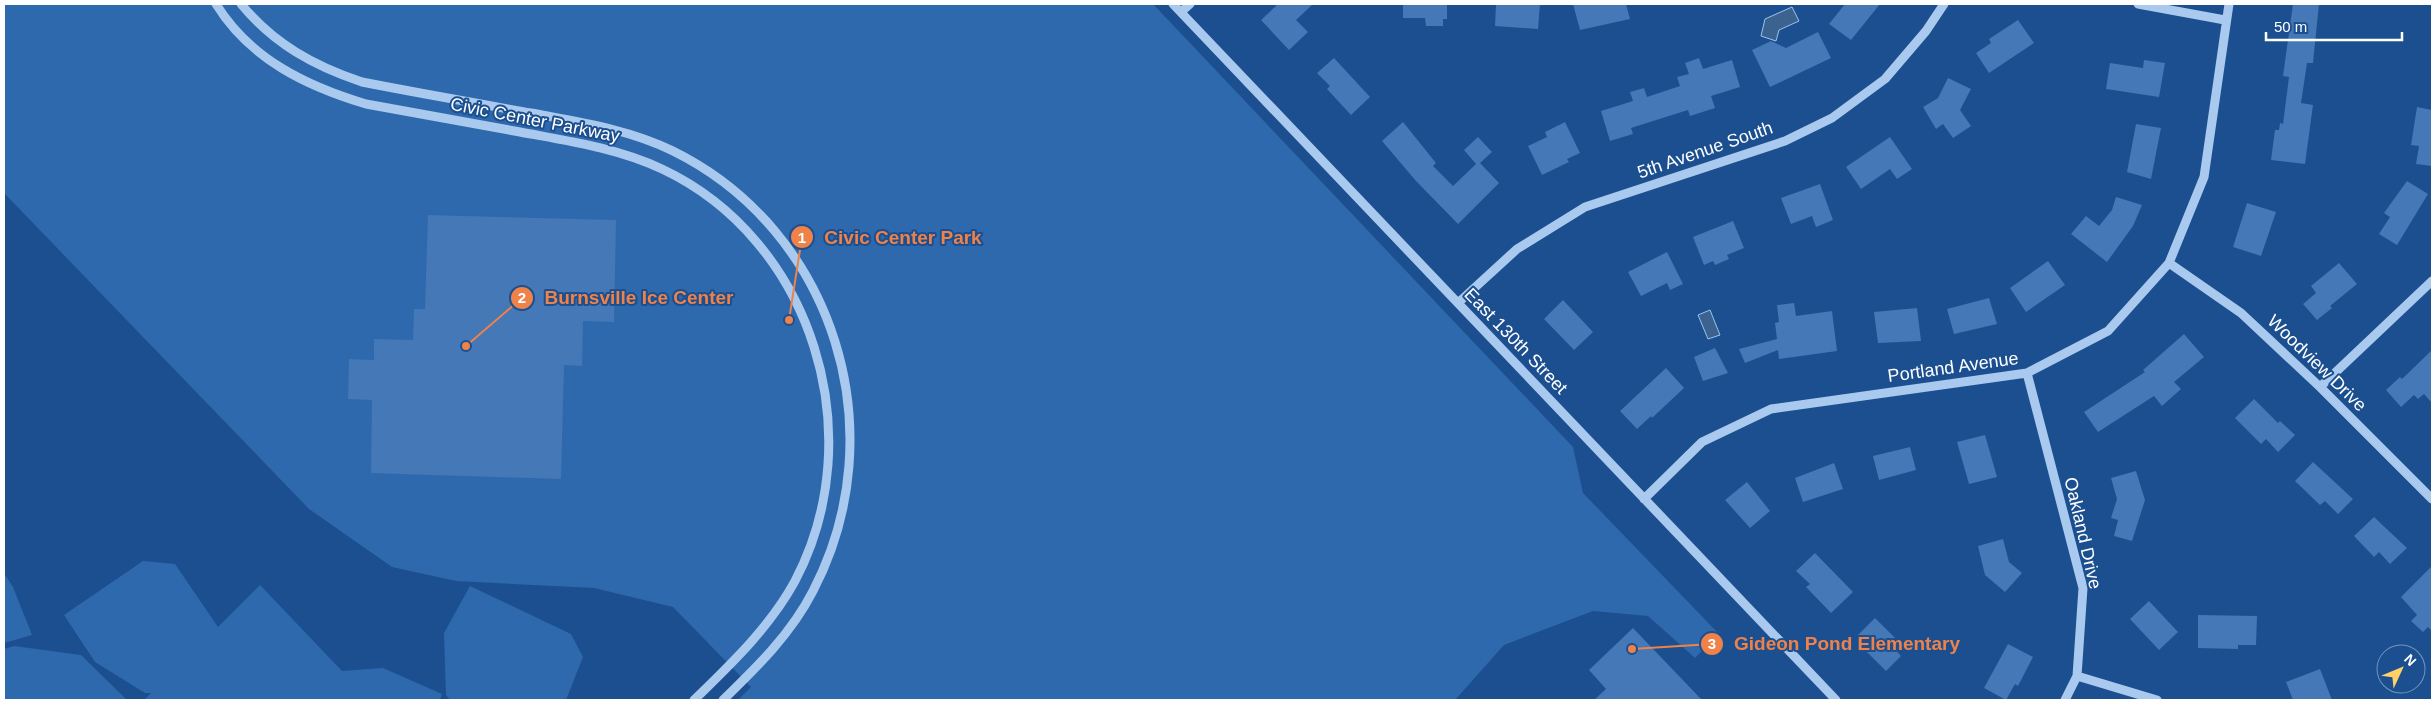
<svg xmlns="http://www.w3.org/2000/svg" width="2436" height="704" viewBox="0 0 2436 704" font-family="Helvetica,sans-serif">
  <rect width="100%" height="100%" fill="#1b4f8f"/>
  <path fill="#2e69ad" d="M4 4H1153L1573 447 1583 493 1719 634 1695 658 1648 616 1593 611 1504 645 1455 700H738L751 687 673 607 594 588 456 581 392 567 309 509 4 193Z
    M143 561 175 564 218 627 260 585 342 671 383 668 442 694 440 700H144L151 693H145L95 662 64 615Z
    M4 573 13 587 32 635 4 643Z
    M470 586 571 634 583 657 566 700H450L446 695 444 633Z
    M14 646 81 655 127 700H4V649Z"/>
  <path fill="#3c6290" stroke="#9cc4f0" d="M1792 7 1799 21 1779 30 1776 41 1761 36 1765 19Z
    M1710 310 1720 335 1708 339 1698 315Z"/>
  <path fill="#4478b7" d="M1278 4H1313L1296 20 1308 32 1289 50 1261 20Z
    M1403 4H1447V19H1443V26H1426L1425 18H1403Z
    M1496 4H1540L1538 29 1495 26Z
    M1573 4H1626L1630 19 1580 30Z
    M1845 4H1880L1851 40 1829 24Z
    M2293 4H2319L2313 63H2307L2301 103 2313 105 2305 164 2271 160 2275 130H2279L2280 123 2283 124 2289 77 2283 76Z
    M2018 20 2034 43 1989 73 1976 53 1991 43 1989 39Z
    M1818 32 1831 58 1770 87 1752 50 1771 41 1786 48Z
    M1334 58 1370 97 1351 115 1327 89 1330 86 1317 73Z
    M1699 58 1703 69 1732 60 1740 87 1711 96 1715 108 1690 116 1688 110 1631 128 1633 134 1610 141 1601 111 1633 101 1630 92 1644 88 1647 97 1680 86 1677 77 1689 74 1685 63Z
    M2144 60 2165 63 2159 97 2106 89 2110 63 2143 68Z
    M1948 78 1971 89 1960 110 1971 126 1953 138 1943 124 1936 129 1923 107 1938 98Z
    M2417 107 2432 110V166L2416 164 2419 146 2411 145Z
    M1403 122 1436 163 1433 166 1453 186 1476 164 1464 150 1478 137 1492 152 1480 163 1499 183 1458 224 1416 181 1382 141Z
    M1565 122 1580 153 1567 159 1569 162 1542 175 1528 146 1547 137 1545 132Z
    M2136 124 2161 128 2151 179 2127 172Z
    M1890 137 1912 169 1897 179 1890 169 1861 189 1846 167Z
    M2407 181 2428 194 2397 245 2379 234 2390 217 2384 213Z
    M1820 184 1833 220 1816 227 1812 216 1791 224 1781 198Z
    M2116 197 2142 205 2133 226 2107 262 2071 234 2086 216 2099 226 2112 210Z
    M2247 203 2276 212 2261 256 2233 247Z
    M428 215 616 220 614 322 583 321 582 366 564 365 561 479 371 473 372 400 348 399 349 359 374 360V339L413 340 414 309H425Z
    M1733 221 1744 248 1727 255 1729 259 1715 265 1713 261 1704 265 1693 237Z
    M1667 252 1683 284 1670 290 1667 283 1641 296 1628 272Z
    M2048 261 2065 285 2026 312 2010 288Z
    M2339 263 2357 284 2330 306 2332 308 2317 320 2303 304 2316 293 2311 286Z
    M1989 298 1997 324 1954 334 1947 309Z
    M1563 300 1593 332 1574 350 1544 319Z
    M1794 303 1796 316 1832 311 1837 351 1779 359 1778 350 1745 363 1739 349 1777 339 1775 323 1779 322 1777 305Z
    M1917 308 1921 341 1878 343 1874 312Z
    M2184 334 2204 357 2174 382 2181 389 2162 406 2154 396 2098 432 2084 412 2145 372 2143 370Z
    M1715 348 1728 373 1703 381 1694 357Z
    M2432 350V403L2424 394 2418 399 2414 395 2401 407 2386 390 2400 377 2402 379Z
    M1666 368 1684 388 1652 418 1651 416 1637 429 1620 411Z
    M2254 399 2278 423 2280 421 2295 435 2278 452 2266 439 2261 444 2235 418Z
    M1985 435 1997 477 1969 484 1957 442Z
    M1910 447 1916 470 1879 480 1873 456Z
    M2313 462 2353 499 2338 514 2325 501 2320 505 2295 481Z
    M1834 463 1843 489 1803 502 1795 478Z
    M2136 471 2145 500 2132 541 2114 536 2118 520 2111 518 2117 499 2111 478Z
    M1747 482 1770 511 1750 528 1725 500Z
    M2374 517 2407 548 2390 564 2379 552 2374 557 2354 536Z
    M2003 539 2009 562 2022 573 2005 592 1985 575 1978 546Z
    M1815 553 1853 592 1831 613 1806 587 1810 584 1796 571Z
    M2432 566V631L2428 627 2423 632 2411 621 2417 615 2401 597Z
    M2149 601 2178 632 2159 650 2130 619Z
    M2198 615 2257 616 2256 645H2238V649L2198 648Z
    M1875 618 1895 638 1890 644 1901 656 1886 671 1862 647 1865 644 1857 636Z
    M1633 628 1702 700H1594L1606 689 1589 670Z
    M2008 644 2033 657 2018 686 2015 684 2006 700 1984 688Z
    M2320 669 2332 700H2293L2286 682Z"/>
  <g fill="none" stroke-linecap="round" stroke-linejoin="round">
    <path stroke="#a9c9ee" stroke-width="9" d="M216 4C250 59 306 86 366 104 418 113 469 123 520 132 568 141 617 148 662 169 813 240 872 435 795 581 770 627 731 664 694 700
      M241 4C274 44 314 66 362 82 418 93 475 103 531 113 579 122 628 129 673 151 835 231 896 432 813 591 791 634 757 667 723 700
      M1173 4 1836 700
      M2138 4 2225 20
      M1181 12 1190 4
      M2169 263 2241 313 2320 387 2432 499
      M1458 303 1517 249 1585 207 1785 141 1832 118 1885 79 1926 31 1944 4
      M2027 373 2083 588 2077 676 2065 700
      M2320 387 2432 281
      M1644 499 1702 442 1771 409 2027 373 2108 331 2169 263 2204 177 2229 4
      M2077 676 2157 700"/>
  </g>
  <g text-anchor="middle" dominant-baseline="central" stroke-width="4" stroke-linejoin="round" paint-order="stroke">
    <g font-size="18" fill="#fff" stroke="#1b4f8f">
      <text transform="translate(535 120) rotate(11)">Civic Center Parkway</text>
      <text transform="translate(1705 150) rotate(-19)">5th Avenue South</text>
      <text transform="translate(1516 341) rotate(46)">East 130th Street</text>
      <text transform="translate(2317 363) rotate(44)">Woodview Drive</text>
      <text transform="translate(1953 367) rotate(-8)">Portland Avenue</text>
      <text transform="translate(2083 533) rotate(77)">Oakland Drive</text>
    </g>
  </g>
  <path fill="none" stroke="#ee8249" stroke-width="2" d="M789 320L802 237M466 346L522 298M1632 649L1712 644"/>
  <g fill="#ee8249" stroke="#1b4f8f" stroke-width="2">
    <circle cx="789" cy="320" r="5"/>
    <circle cx="466" cy="346" r="5"/>
    <circle cx="1632" cy="649" r="5"/>
    <circle cx="802" cy="237" r="12"/>
    <circle cx="522" cy="298" r="12"/>
    <circle cx="1712" cy="644" r="12"/>
  </g>
  <g font-size="15" text-anchor="middle" font-weight="bold" fill="#fff">
    <text x="802" y="243">1</text>
    <text x="522" y="303">2</text>
    <text x="1712" y="649">3</text>
  </g>
  <g font-size="19" text-anchor="middle" font-weight="bold" fill="#ee8249" stroke="#1b4f8f" stroke-width="4" stroke-linejoin="round" paint-order="stroke">
    <text x="903" y="244">Civic Center Park</text>
    <text x="639" y="304">Burnsville Ice Center</text>
    <text x="1847" y="650">Gideon Pond Elementary</text>
  </g>
  <rect width="2436" height="704" fill="none" stroke="#ffffff" stroke-width="10"/>
  <g transform="translate(2401 669) rotate(46)"><circle r="24" fill="#1b4f8f" stroke="#7695bc"/>
  <path d="M0-4L9 19L0 12L-9 19Z" fill="#ffd166"/>
  <text y="-8" font-size="14" font-weight="bold" text-anchor="middle" fill="#ffffff">N</text>
  </g>
  <path d="M2266 32v8h136v-8" fill="none" stroke="#ffffff" stroke-width="2.5"/>
  <text x="2274" y="32" font-size="15" fill="#ffffff" stroke="#1b4f8f" stroke-width="4" paint-order="stroke">50 m</text>
</svg>
